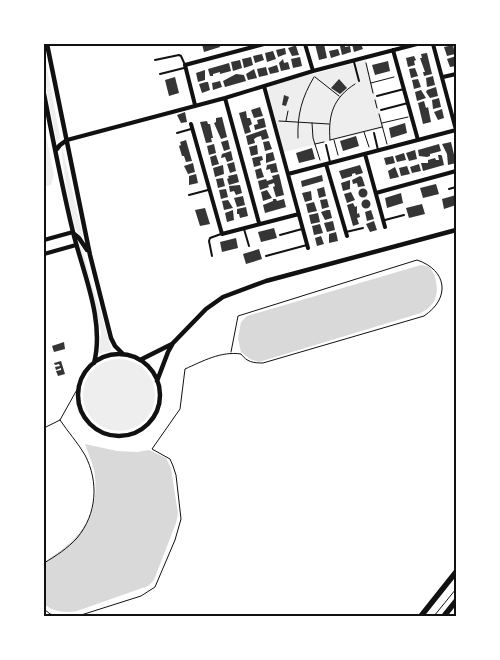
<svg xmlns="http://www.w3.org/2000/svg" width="500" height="660" viewBox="0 0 500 660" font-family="'Sofia Sans Condensed',sans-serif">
  <rect width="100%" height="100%" fill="#fff"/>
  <path fill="#eee" d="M44 52 60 137 57 144 44 76Z
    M366 60 384 128 284 152 268 91 271 85Z
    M44 125 54 175 51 185 44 187Z
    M62 146 83 237C81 235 78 234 77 231 72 224 60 153 62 146Z
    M78 239 83 251 92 286 99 305 111 349 110 351 99 354 101 332Z
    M83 395a36 36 0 1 1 72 0a36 36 0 1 1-72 0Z"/>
  <path fill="#d9d9d9" d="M421 265C423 265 426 266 429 267 436 273 439 290 435 299 433 305 427 309 421 313L259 362 250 359 241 352 238 339 241 322 247 316Z
    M85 444 117 451 137 452 149 450 166 458 171 468 178 514 176 523 154 580 148 586 77 611C64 613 54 612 44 604V562C79 540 102 515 94 470 92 462 88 453 85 444Z"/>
  <path fill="#353535" d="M202 44H219L220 47 204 52Z
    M315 44H324L327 58 319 60Z
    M352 44H361L363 49 354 52Z
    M345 45V47L350 46 351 52 342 55 340 46Z
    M453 45 455 54 447 56 444 47Z
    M294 46H296L299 55 292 56 288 48Z
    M285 48 286 54 278 57 276 50Z
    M338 49 340 55 331 58 329 51Z
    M273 51 276 59 267 62 265 53Z
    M427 53 432 74 424 76 423 72H425L420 58H422L421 54Z
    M262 54 264 60 255 63 253 56Z
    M414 56 416 60 414 61 415 65 408 67 406 58Z
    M456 56V66L450 67 447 59Z
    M251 57 253 65 244 68 242 59Z
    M300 57 302 66 293 68 291 59Z
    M283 59 284 63 288 62 290 69 281 71 279 63Z
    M240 60 242 68 233 71 231 62Z
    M388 61 390 71 375 75 372 65Z
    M229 63 231 71 220 74V72L213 74V76H210L208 69Z
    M277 65 279 72 270 74 268 68Z
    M266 67 268 75 259 77 257 69Z
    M415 68 418 76 411 78 409 69Z
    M254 69 257 78 248 80 246 74Z
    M205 70V80L198 82 196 73Z
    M236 74 244 75 246 81 225 87 223 81Z
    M433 76 435 85 427 87 426 78Z
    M175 77 179 93 169 96 165 80Z
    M339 79 347 88 340 94 331 88Z
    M418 79 421 87 414 89 412 80Z
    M220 81 222 87 213 90 212 83Z
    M206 82H208L210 90 202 93 199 84Z
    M436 87 438 96 430 98 426 92 427 90Z
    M421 90 426 98 417 101 415 92Z
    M284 95 289 97 286 106 282 105Z
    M439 98 441 107 433 109 432 100Z
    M424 101 426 108 428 107 431 122 423 124 418 103Z
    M260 107 263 116 254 118 251 110Z
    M442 109 444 118 438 120 434 112Z
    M246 111 247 118H250L252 124 249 126 251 132 245 134 239 113Z
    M185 112 187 122 181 123 177 115Z
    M222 117 227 137 221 139 214 123 216 122V118Z
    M264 118 266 127 255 130 254 125 258 124 257 120Z
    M207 121 208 124H210L213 138H211L212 142 206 143 200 122Z
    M405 123 407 133 391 138 389 128Z
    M266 129 269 138 262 140 261 136 257 137 254 139 255 143 248 145 246 136Z
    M356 136 359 146 343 151 340 141Z
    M186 140 192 161 186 162 184 156H182L179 146 181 145 180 142Z
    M228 140 230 149 224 151 221 142Z
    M269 141 272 149 265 151 263 142Z
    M451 142 456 163 448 165 447 154 442 144Z
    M214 144 216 153 209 155 207 146Z
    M439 144 441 151 430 154V156L427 157 419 156 418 150Z
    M257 145 258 154 251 156 249 147Z
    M312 148 315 159 299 163 296 153Z
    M415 150 417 159 409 161 406 153Z
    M231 151 233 160 227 162 225 157 221 158 222 154Z
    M273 152 275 160 266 163V154Z
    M404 153 406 160 397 162 395 156Z
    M216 155 219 164 212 166 210 157Z
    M438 155H441L442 156 444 165 423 171 421 163H428V160L435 158 436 160H439Z
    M262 156 263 160 260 161 261 165 254 167 252 158Z
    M393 156 395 163 386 165 384 158Z
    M234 162 236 171 230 173 227 164Z
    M193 163 195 172 188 174 184 166Z
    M276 163 278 172 271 173 270 169 266 170 267 165Z
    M419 164 421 171 412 173 410 167Z
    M223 165 224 174 215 177 213 168Z
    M360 165 363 173 356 175 355 173 352 174V176L342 179 339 171Z
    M407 166 410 174 401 176 399 168Z
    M395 167 399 177 390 179 388 171Z
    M261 168 264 177 257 179 255 170Z
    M196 174 198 183 189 185V176Z
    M237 174 239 182 229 185 227 179 229 178 228 176Z
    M279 174 284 195 276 197 273 187 275 186 274 183 268 185 269 187 260 190 258 181 266 179 267 181 273 179 272 176Z
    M322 175 323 181 302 187 301 181Z
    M360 176 362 177 365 186 358 187 357 183 353 184 352 180Z
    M223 178 225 186 218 188 216 179Z
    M350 180V189L343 191 341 183Z
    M436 184 439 194 423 198 420 188Z
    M240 185 242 193 236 195 234 191 230 192 229 186Z
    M324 187 326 196 319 198 317 189Z
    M358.5 193a4.5 4.5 0 1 1 9 0a4.5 4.5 0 1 1-9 0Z
    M226 189 228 197 221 199 219 190Z
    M267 190 272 198 263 201 261 192Z
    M311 191 312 200 305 202 302 193Z
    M351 192 355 200 347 203 344 194Z
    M401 193 403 203 387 208 385 198Z
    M456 195V205L444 209 442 199Z
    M243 196 245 205 237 207 234 198Z
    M273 199H276L277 201 284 199 286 207 265 213 263 205 273 201Z
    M327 199 329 207 322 209 320 200Z
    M361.5 204a4.5 4.5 0 1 1 9 0a4.5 4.5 0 1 1-9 0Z
    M228 200 233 208 224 210 222 201Z
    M314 202 317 211 308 213 306 204Z
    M353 203 355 207 357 206V214L359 213 360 217 357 218 359 224 353 226 347 205Z
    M422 204 425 214 409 218 406 208Z
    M246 207 248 216 240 218 239 214H237V209Z
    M205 208 210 224 200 226 195 210Z
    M233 210 234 220 227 222 225 213Z
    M327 210H330L332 218 325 220 321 212Z
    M371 210 374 219 367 221 365 212Z
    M318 213 320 222 311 224 309 215Z
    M333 221 335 230 327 232 324 223Z
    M374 221 377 230 370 232 366 224Z
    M320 224 323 233 314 235 312 226Z
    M274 228 277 238 261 242 258 232Z
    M336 232 338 241 329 243V234Z
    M321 236 324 244 317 246 315 238Z
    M236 238 238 248 222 252 220 242Z
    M259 249 262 259 246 264 243 254Z
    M64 342 65 349 54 352 52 346Z
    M61 361 65 374 58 376 56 371 61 370V368L56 370 55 367 60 366 59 364 55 365 54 363Z"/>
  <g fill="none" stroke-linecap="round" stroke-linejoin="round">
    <path stroke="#111" stroke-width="1" d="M366 63 373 93
      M315 77 339 96
      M371 83 394 77
      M375 100 377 108
      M379 114 387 144
      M279 121 329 124
      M286 121 288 111
      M312 123 313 138 320 160
      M382 123 408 117
      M364 132 369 147
      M298 138C297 115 302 97 314 77
      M330 140C328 115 333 98 355 84
      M330 140 382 127
      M334 140 338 155
      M315 144 324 142
      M44 428 60 420 79 386
      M44 563C56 556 68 548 77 538 97 514 99 482 85 455 78 443 68 432 60 420
      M44 609 50 614 59 616
      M78 616 141 596 155 587 175 540 181 519 176 475 173 466 170 459 152 449 180 409 185 369C203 361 221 351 241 354 247 362 253 363 263 363L424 316C451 298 447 270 417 260L238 316 231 352
      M434 616 456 589"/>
    <path stroke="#111" stroke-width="2" d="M155 60 179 55 181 56 185 65
      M354 62 359 81
      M160 74 184 68
      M377 96 404 89
      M381 110 408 103
      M177 133 191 129
      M374 133 378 150
      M326 145 330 162
      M449 189 456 187
      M189 195 208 190
      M385 220 404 215
      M244 229 249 246
      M346 232 363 228
      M280 235 302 229
      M212 256 209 241 210 238 221 234
      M266 256 307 245"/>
    <path stroke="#111" stroke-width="4" d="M305 44 313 71
      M433 44 456 130
      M393 50 418 140
      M443 77 456 74
      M264 86 308 248
      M225 98 259 223
      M195 105 185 65 264 44
      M191 124 222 234 299 214
      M67 140 225 98 313 71 417 44
      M365 154 385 227
      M326 164 347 236
      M288 174 456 130
      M376 193 456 171
      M44 240 73 232
      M44 254 76 245"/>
    <path stroke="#111" stroke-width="4.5" d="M47 44 90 255 111 338 115 346 123 354
      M44 94C53 140 62 187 73 232 83 273 105 321 94 363
      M56 150 60 145 67 140
      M73 233 79 238 87 250
      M78 395a41 41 0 1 1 82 0a41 41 0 1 1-82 0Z
      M140 360 172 344
      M157 381 168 352 173 343 206 309 223 297 266 281 456 230"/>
    <path stroke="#111" stroke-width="5.5" d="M421 616 456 572
      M444 616 456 601"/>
  </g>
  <rect width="500" height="660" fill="none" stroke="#ffffff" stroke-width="90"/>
  <rect x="45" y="45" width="410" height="570" fill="none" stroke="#111" stroke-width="2"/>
</svg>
